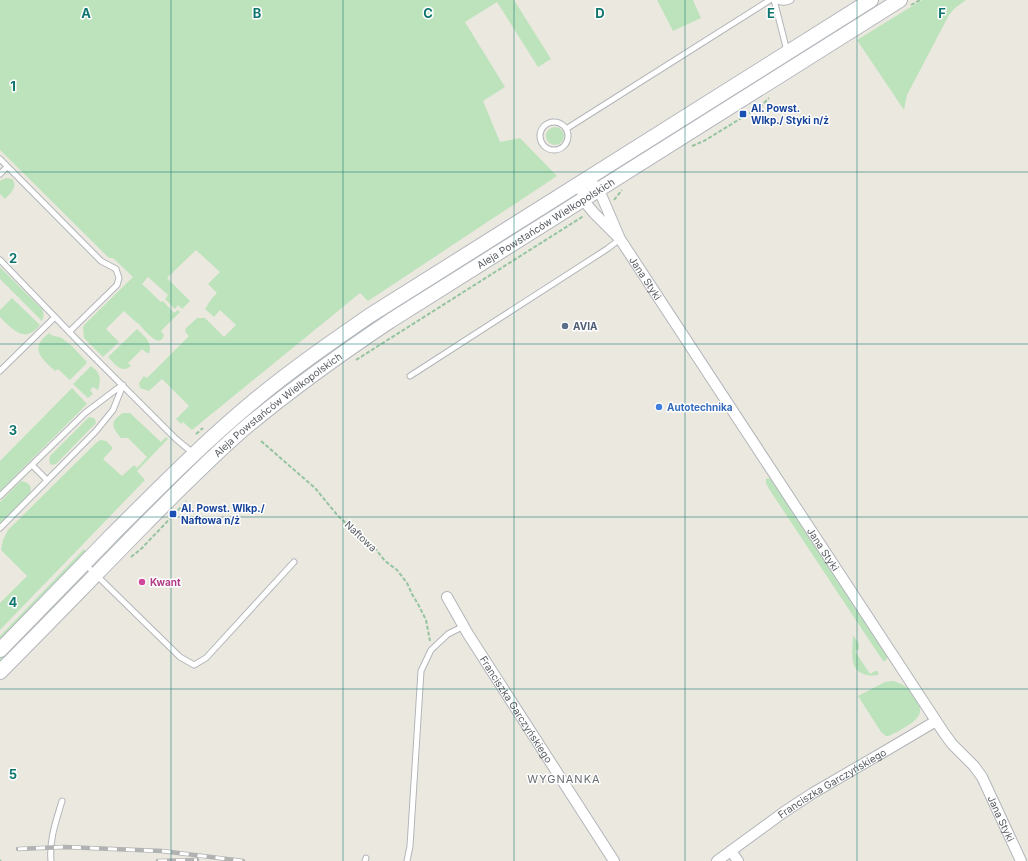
<svg xmlns="http://www.w3.org/2000/svg" width="1028" height="861" viewBox="0 0 1028 861" font-family="Inter,sans-serif">
  <rect width="100%" height="100%" fill="#ebe8df"/>
  <path fill="#bde3bc" d="M0 0H514L551 59 538 67 497 2 465 22 505 87 483 101 500 142 520 138 557 176 368 301 360 293 192 430 183 422 181 424 176 419 189 406 162 379 149 391 140 388 139 383 144 376 147 378 189 336 186 333 185 329 197 318H205L224 337 236 325 220 310 214 317 205 309 212 298 217 293 208 284 220 272 196 250 167 278 190 301 182 309 178 305 175 309 165 299 168 295 148 277 142 284 161 302 163 301 174 313 178 310 180 312 161 331 164 335C160 351 143 328 138 323H137L124 311 106 329 119 342 103 357 84 338 83 328 84 325 133 277 113 258H109L0 150Z
    M657 0H693L701 18 673 31Z
    M922 0H966L955 8 949 15 907 95 904 110 857 40Z
    M546 136a9 9 0 1 1 18 0a9 9 0 1 1-18 0Z
    M7 178 12 179C18 187 11 193 5 199L0 194V181L1 180Z
    M569 198 571 200 211 452 207 449 241 418 327 352 376 320Z
    M0 267 42 309C44 313 44 317 42 321L0 279Z
    M12 298 40 325C25 344 13 330 0 317V310Z
    M137 329C144 336 153 342 149 353H147L142 349 128 363 131 366C121 374 115 364 108 357Z
    M49 333C53 338 59 335 63 339 72 345 79 354 87 362L86 364 70 380 58 369 55 371C41 358 29 349 49 333Z
    M91 366C101 373 101 379 98 390L93 387 90 390 93 394 88 398 73 384Z
    M72 388 87 404 0 491V461Z
    M123 413H130L161 442 166 437 168 439 137 471 145 480 0 630V603L27 576 1 550 3 540 8 530 97 442 101 440 106 441 113 448 103 459 122 476 134 465 137 468 147 457 128 438H121C112 427 109 422 123 413Z
    M89 417 93 418 95 419 96 423 56 464 51 465 49 461 50 456Z
    M189 466H192V469L105 556 102 554Z
    M769 478 771 480 887 655V659L885 661H883L769 489 766 483V479Z
    M21 481C28 482 33 486 30 493L0 524V502Z
    M84 549 87 553 0 643V636Z
    M81 575 84 577V578L0 664V658Z
    M853 635 859 644V649L855 651 870 674 875 671H877L879 674C874 676 870 676 864 674 848 670 853 648 853 635Z
    M893 681C904 684 909 688 915 698 917 701 920 705 920 709 922 721 898 731 889 736H886L881 732 858 696 885 682Z"/>
  <g fill="none" stroke-linecap="round" stroke-linejoin="round">
    <defs>
      <path id="lane" d="M774 0 787 51
        M776 0C781 3 786 3 791 0
        M540 136a14 14 0 1 1 28 0a14 14 0 1 1-28 0Z
        M566 129 770 0
        M0 159 101 261 116 269 119 278 117 285 69 332
        M0 174 7 167
        M0 260 78 341 176 439 194 454
        M0 371 55 317
        M410 376 607 249 620 239
        M32 465 47 480
        M0 496 85 413 122 385
        M0 528 96 431 113 410 123 385
        M85 564 180 657 194 665 206 658 294 562
        M51 861C49 840 56 821 62 801
        M365 861 366 858
        M407 861 410 846 421 671 431 650 448 634 464 626"/>
      <g id="street">
        <path id="s1" d="M620 239 594 213 583 200 582 190 584 181 594 185 599 190 620 239 944 733 952 744 974 766 982 777 1021 861"/>
        <path id="s2" d="M447 597 468 634 614 861"/>
        <path d="M731 851 738 861"/>
        <path id="s3" d="M717 861 784 812 813 793 887 750 936 721"/>
      </g>
      <g id="secondary">
        <path d="M0 650C37 612 73 575 110 537 157 490 203 443 255 400 291 370 330 343 369 316L871 0"/>
        <path id="s4" d="M0 672C49 623 97 573 146 523 179 490 211 457 246 427 293 388 339 355 390 321L900 0"/>
      </g>
    </defs>
    <use href="#lane" stroke="#b2b6ba" stroke-width="7"/>
    <use href="#street" stroke="#b2b6ba" stroke-width="12"/>
    <use href="#secondary" stroke="#b3b7bd" stroke-width="16"/>
    <path stroke="#95c4a0" stroke-width="2" stroke-dasharray="4 2" stroke-linecap="butt" d="M911 5 920 0
      M692 146 704 141 761 106 769 98
      M614 200 622 190
      M356 360 582 217H584
      M196 434 203 428
      M261 441 315 488 338 516 374 547 385 561 397 570 407 583 412 594 419 606 426 620 430 641
      M131 557 141 549 183 505 186 501
      M0 860 1 861"/>
    <use href="#lane" stroke="#fff" stroke-width="5"/>
    <use href="#street" stroke="#fff" stroke-width="10"/>
    <use href="#secondary" stroke="#fff" stroke-width="14"/>
    <defs>
      <path id="rail" d="M18 849 64 847 162 851 243 861
        M158 861 197 860"/>
    </defs>
    <use href="#rail" stroke="#b1b2b2" stroke-width="4.5"/>
    <use href="#rail" stroke="#fff" stroke-width="3" stroke-dasharray="9" stroke-linecap="butt"/>
  </g>
  <path fill="none" stroke="#0f766e" stroke-width="1" stroke-opacity="0.55" d="M171 0V861M343 0V861M514 0V861M685 0V861M857 0V861M0 172H1028M0 344H1028M0 517H1028M0 689H1028"/>
  <g fill="#1a4fb4" stroke="#fff" stroke-width="1.5">
    <rect x="739" y="110" width="8" height="8" rx="2"/>
    <rect x="169" y="510" width="8" height="8" rx="2"/>
  </g>
  <circle fill="#5c6f8a" stroke="#fff" stroke-width="1.5" cx="565" cy="326" r="4"/>
  <circle fill="#3f7fe0" stroke="#fff" stroke-width="1.5" cx="659" cy="407" r="4"/>
  <circle fill="#d1479c" stroke="#fff" stroke-width="1.5" cx="142" cy="582" r="4"/>
  <g text-anchor="middle" dominant-baseline="central" stroke-width="3" stroke-linejoin="round" paint-order="stroke">
    <g font-size="10" font-weight="bold" fill="#164399" stroke="#fff" text-anchor="start">
      <text x="751" y="108">Al. Powst.<tspan x="751" dy="12">Wlkp./ Styki n/ż</tspan></text>
      <text x="181" y="508">Al. Powst. Wlkp./<tspan x="181" dy="12">Naftowa n/ż</tspan></text>
    </g>
    <g font-size="10" fill="#585c61" stroke="#fff">
      <text stroke="none"><textPath href="#s4" startOffset="710">Aleja Powstańców Wielkopolskich</textPath></text>
      <text stroke="none"><textPath href="#s1" startOffset="191">Jana Styki</textPath></text>
      <text stroke="none"><textPath href="#s4" startOffset="386">Aleja Powstańców Wielkopolskich</textPath></text>
      <text transform="translate(361 536) rotate(43)">Naftowa</text>
      <text stroke="none"><textPath href="#s1" startOffset="515">Jana Styki</textPath></text>
      <text stroke="none"><textPath href="#s2" startOffset="132">Franciszka Garczyńskiego</textPath></text>
      <text stroke="none"><textPath href="#s3" startOffset="139">Franciszka Garczyńskiego</textPath></text>
      <text stroke="none"><textPath href="#s1" startOffset="839">Jana Styki</textPath></text>
    </g>
    <g font-size="10" font-weight="bold" fill="#4e5e75" stroke="#fff" text-anchor="start">
      <text x="573" y="326">AVIA</text>
    </g>
    <g font-size="10" font-weight="bold" fill="#366cbe" stroke="#fff" text-anchor="start">
      <text x="667" y="407">Autotechnika</text>
    </g>
    <g font-size="10" font-weight="bold" fill="#b23c85" stroke="#fff" text-anchor="start">
      <text x="150" y="582">Kwant</text>
    </g>
    <g font-size="11" letter-spacing="1" fill="#696e73" stroke="#fff">
      <text x="564" y="779">WYGNANKA</text>
    </g>
  </g>
  <g font-size="13" text-anchor="middle" font-weight="bold" fill="#0f766e" stroke="#fff" stroke-width="3" stroke-linejoin="round" paint-order="stroke">
    <text x="86" y="18">A</text>
    <text x="257" y="18">B</text>
    <text x="428" y="18">C</text>
    <text x="600" y="18">D</text>
    <text x="771" y="18">E</text>
    <text x="942" y="18">F</text>
    <text x="13" y="91">1</text>
    <text x="13" y="263">2</text>
    <text x="13" y="435">3</text>
    <text x="13" y="607">4</text>
    <text x="13" y="779">5</text>
  </g>
</svg>
